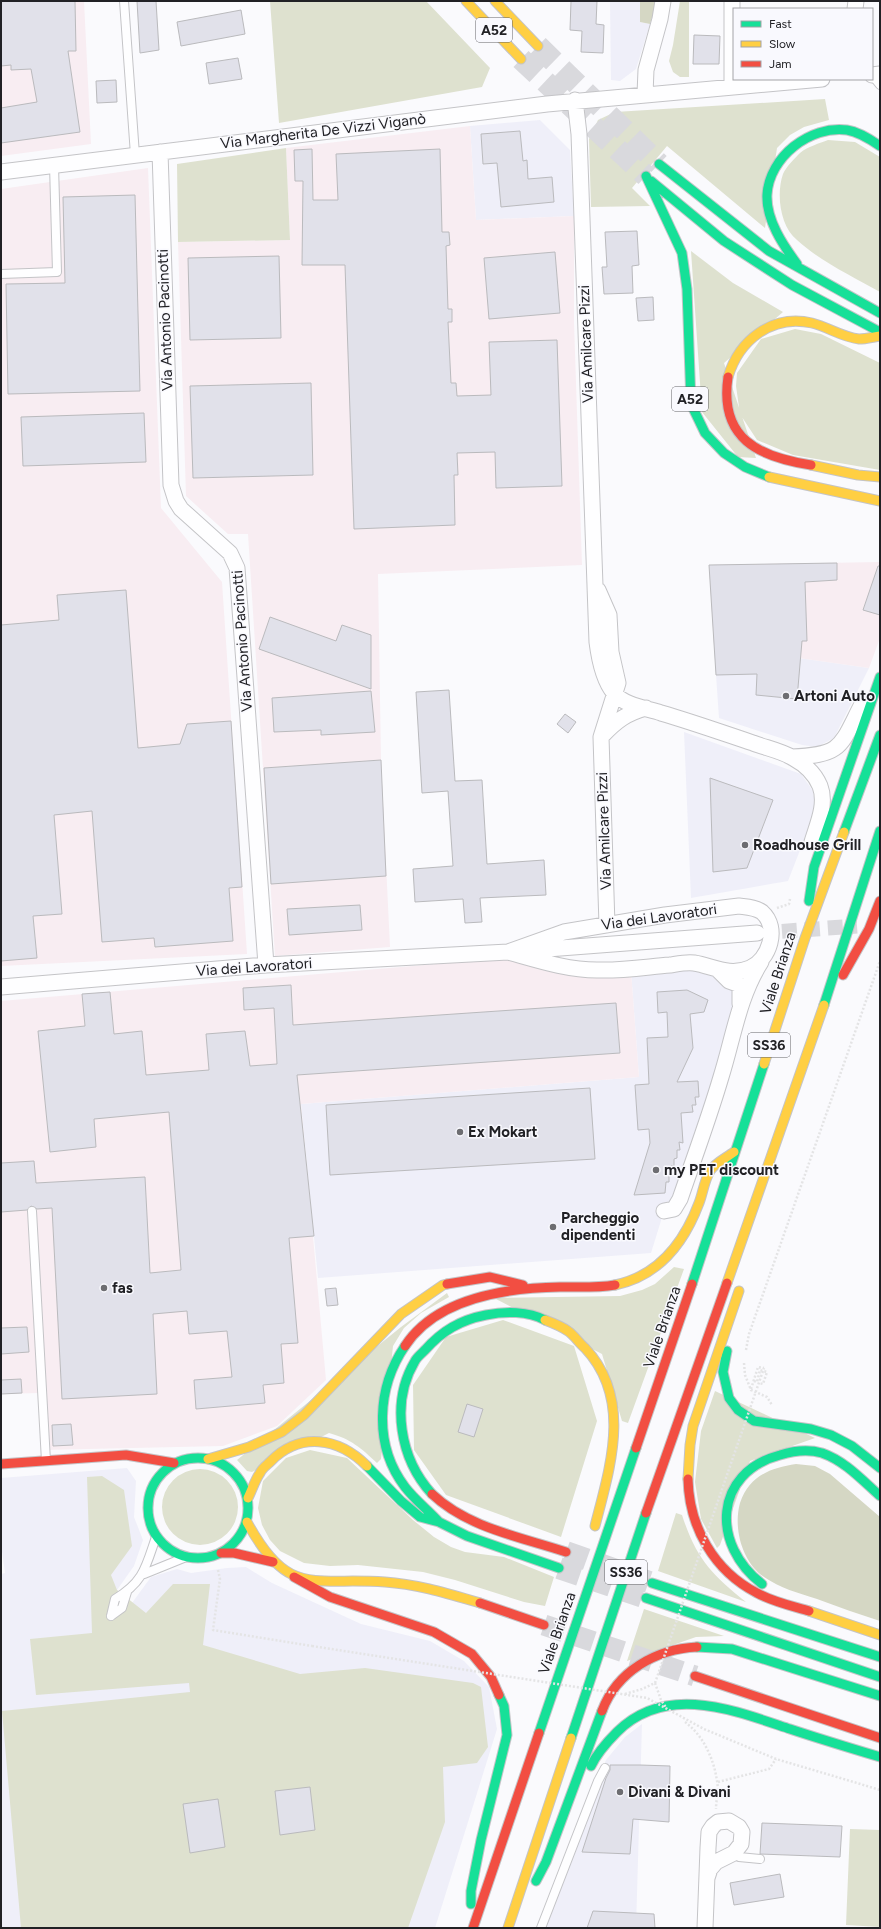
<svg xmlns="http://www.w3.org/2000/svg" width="881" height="1929" viewBox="0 0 881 1929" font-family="Figtree,sans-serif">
  <rect width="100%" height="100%" fill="#fafafd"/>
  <path fill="#efeff9" d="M610 1H640V22L650 24 636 69 620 81 611 80Z
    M540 120 570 150 574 216 476 220 470 126Z
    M714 646 869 668 834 738 817 747 802 745 719 718Z
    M684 732 801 774 813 791 816 809 788 881 691 898Z
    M693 967 716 974 737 994 719 1064 673 1199 664 1211 651 1253 318 1278 301 1104 639 1077 631 971Z
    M127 1468 136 1481 134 1517 143 1540 134 1566 117 1590 132 1603 151 1577 177 1569 191 1573 227 1568 246 1567 272 1583 361 1624 430 1641 464 1661 489 1687 497 1729 435 1928H1V1574L5 1573 1 1544V1478Z
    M642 1724 636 1928H537L606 1760 625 1737Z"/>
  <path fill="#f8edf2" d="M1 1H84L91 144 1 156Z
    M470 126 476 220 574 216V322L582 565 378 574 381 760 390 947 275 956 248 534H228L186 496 178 242 290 240 286 148Z
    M148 168 161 508 222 582 247 954 1 966V189Z
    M880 562V638L869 668 714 646 709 565Z
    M531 956 631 971 639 1077 301 1104 326 1380 277 1426 223 1446 43 1450 39 1393 1 1394V1001Z"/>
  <path fill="#dee1cf" d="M270 1H426L490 68 482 87 279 123Z
    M680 1H689V77H680L673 72 669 61 673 45Z
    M825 99 829 120 804 127 790 135 777 148 765 228 667 146 632 188 650 206 591 207 589 139 598 120 615 112Z
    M828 140 855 142 880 157V292C852 276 821 262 797 240 780 226 776 194 783 174 786 167 795 158 800 153 807 147 820 143 828 140Z
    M286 148 290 240 178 242 177 164Z
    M691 251 733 283 783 312 724 363 756 458 738 457 702 412Z
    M795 329 821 334 880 363V470L793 455 757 440 740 414 736 386 737 373 761 339Z
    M674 1267 684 1269 628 1423 622 1421 602 1354 494 1298 620 1296 642 1290 655 1284Z
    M447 1293 449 1297 421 1313 404 1328 393 1346 381 1459 377 1463C361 1448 351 1439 329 1433L252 1472 247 1471 237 1460 401 1327Z
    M503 1320 574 1346 597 1421 561 1537 446 1495 414 1450 413 1385 446 1337Z
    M715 1391 815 1438 750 1461 720 1545 717 1548 701 1519 695 1482 701 1431Z
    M310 1450 347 1458 413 1520 434 1537 451 1547 465 1552 504 1557 554 1577 545 1606 524 1602 455 1580 423 1572 358 1565 330 1566 304 1563 280 1551 270 1540 262 1525 258 1508 263 1481 286 1458Z
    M162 1507a38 38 0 1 1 76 0a38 38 0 1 1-76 0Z
    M102 1476 124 1490 132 1546 111 1575 117 1590 146 1613 173 1584H210L203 1645 300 1674 365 1668 473 1683 481 1687 488 1747 477 1763 443 1767 445 1822 408 1928H21L2 1711 190 1692 189 1683 36 1695 30 1639 92 1633 87 1477Z
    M676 1513 682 1515C696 1558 711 1574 746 1602L658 1571Z
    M644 1609 724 1636 696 1637 627 1661Z
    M850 1829 880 1830V1927L846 1925Z"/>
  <path fill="#d5d7c4" d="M640 1H657L650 24 640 22Z
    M796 1464 815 1466 830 1474 880 1517V1621C859 1614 838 1607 817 1599 798 1593 780 1588 764 1577 742 1562 733 1528 740 1503 749 1476 770 1468 796 1464Z"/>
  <path fill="#e1e1ea" stroke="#bababd" d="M1 1H75L76 51H68L80 132 1 143V108L37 102 31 69 11 70V65L1 66Z
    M137 1H156L159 50 140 53Z
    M571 1H597L596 24 604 25 603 53 581 52 582 31 570 30Z
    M241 10 245 34 181 46 177 22Z
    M694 35 720 36 719 64H693Z
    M238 58 242 79 209 84 206 63Z
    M116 80 117 102 97 103 96 81Z
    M520 131 523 161 527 160 528 179 552 177 554 202 501 207 497 163 483 164 481 134Z
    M312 149 313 200H338L336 154 440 149 442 232H449L450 245 446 246 448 309H452V322H448L451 383H456L457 396 491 395 489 342 557 340 562 486 496 488 495 452 457 453 458 475H454L455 525 354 529 345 265H302L303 181H295L294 150Z
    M135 195 140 391 8 394 6 284 65 283 63 197Z
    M637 231 639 265 632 266 633 293 604 294 602 267H607L605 232Z
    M555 252 560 313 489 319 484 258Z
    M279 256 281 338 190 340 188 258Z
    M653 297 654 320 638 321 636 298Z
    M311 383 313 475 193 478 190 386Z
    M144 413 146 462 23 466 21 417Z
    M837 563V580L805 582 807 641H802L797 699 756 695 757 674 716 675 709 565Z
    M878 566H880V615L863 610Z
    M126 590 138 748 180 744 187 724 231 721 242 887 229 888 233 941 155 947 154 938 102 942 92 811 54 815 62 914 33 916 37 958 1 961V625L59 620 57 595Z
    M270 617 336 641 342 625 371 635V689L259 649Z
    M449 690 455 781 482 780 487 864 544 860 546 895 480 898 482 922 465 923 463 899 415 902 413 869 453 866 448 791 422 793 416 692Z
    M371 691 375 732 321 735V730L274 732 272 698Z
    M565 714 576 722 568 733 557 724Z
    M381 760 386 876 271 884 264 768Z
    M710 778 773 800 747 868 713 872Z
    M360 905 362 930 289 935 287 909Z
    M291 985 293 1025 616 1003 620 1053 297 1075 314 1236 289 1238 298 1343 281 1344 284 1383 263 1385 265 1403 196 1409 194 1380 232 1377 227 1331 189 1334 187 1311 153 1314 157 1394 62 1399 52 1208 37 1209 31 1206 27 1210 1 1212V1163L34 1161 36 1183 145 1177 150 1273 181 1270 169 1112 94 1119 96 1147 50 1152 38 1031 85 1026 82 994 110 992 114 1034 142 1031 146 1075 209 1070 206 1034 245 1031 250 1066 277 1064 274 1008 244 1010 243 988Z
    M687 990 708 1000 704 1012 690 1014 693 1048 677 1082 698 1081 699 1097H695L696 1105H692L693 1112 681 1113 683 1143 679 1142 680 1150H677V1158L674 1159V1166H671L672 1174H669V1182H666L665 1193 634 1195 650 1143 649 1129 638 1130 635 1085 649 1084 647 1038 668 1037 667 1012 658 1013 657 992Z
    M590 1088 595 1159 330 1175 326 1105Z
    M336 1288 338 1305 327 1306 325 1289Z
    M27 1327 29 1352 1 1354V1328Z
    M21 1379 22 1393 1 1394V1380Z
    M467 1404 483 1409 474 1437 458 1432Z
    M71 1424 73 1445 53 1446 52 1425Z
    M640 1765 670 1766 669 1822 633 1819 630 1854 582 1852 606 1778 610 1770V1765Z
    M310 1787 315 1830 280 1835 275 1791Z
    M218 1799 225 1847 190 1853 183 1804Z
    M762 1823 842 1826 840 1857 760 1854Z
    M780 1874 784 1897 734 1905 730 1883Z
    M593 1911 654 1914 655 1928H587Z"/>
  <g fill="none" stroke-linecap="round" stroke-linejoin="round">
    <path stroke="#d9d9dd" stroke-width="15" stroke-dasharray="15 8" stroke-linecap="butt" d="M759 933 857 926"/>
    <path stroke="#d9d9dd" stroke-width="21" stroke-dasharray="21 10" stroke-linecap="butt" d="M544 1625 695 1676"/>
    <path stroke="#d9d9dd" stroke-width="22" stroke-dasharray="22 11" stroke-linecap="butt" d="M538 46 659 164
      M521 59 646 176
      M566 1552 652 1583
      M559 1568 646 1598"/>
    <defs>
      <path id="lane" d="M124 1 135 155
        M872 75 880 85
        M1 274 57 272 54 165
        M32 1211 46 1461
        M144 1574 186 1557
        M111 1616 115 1599C144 1582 146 1566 156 1537
        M111 1616 122 1608 127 1592
        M734 1853 739 1857 760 1859
        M541 1928 598 1781 605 1768"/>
      <path id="street" d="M732 1V87
        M855 9 856 1
        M872 75 880 74
        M645 94 646 70 660 19 663 1
        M575 100 579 134 597 642C599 658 603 680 614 693 625 706 646 708 661 713 692 722 723 733 753 743 766 748 782 751 793 758 804 764 815 774 820 786 827 804 817 825 812 842
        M160 152 171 485 176 501 181 509 230 553 237 568 266 965
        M1 172 547 104 822 79
        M598 590 609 615 611 652 618 683 601 737 607 925
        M603 735C616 721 627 713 646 708
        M792 757C842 755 840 747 861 706
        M739 906C747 907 755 907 762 912 780 928 769 960 750 968 729 977 713 966 694 963 686 962 677 964 670 965 646 967 621 971 597 970 567 970 537 960 508 952L564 932 665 915Z
        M719 971 729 981 740 985V1004
        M1 987 266 965 508 952 757 933
        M664 1211 674 1209 680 1199C694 1158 709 1118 721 1077 733 1039 739 996 761 962
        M705 1928 708 1848 709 1832 713 1826 718 1822 729 1821 739 1827 742 1832 741 1844 734 1853 716 1862 710 1869 707 1878"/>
      <path id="fast" d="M659 164 769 251 880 313
        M646 176 682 253 687 289 691 404 705 433 724 453 745 467 769 477
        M651 181 724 241 792 285 880 332
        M797 264C783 245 766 220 767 195 769 157 810 125 847 130 859 132 870 139 880 146
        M844 832 880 735
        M809 901 814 867 880 677
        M824 1005 880 831
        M692 1284 764 1064
        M405 1346C377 1387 373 1445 405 1487 415 1500 428 1510 439 1522
        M727 1351 723 1372 729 1398 738 1410 754 1421 811 1429 831 1435 852 1446 880 1468
        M148 1508a50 50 0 1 1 100 0a50 50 0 1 1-100 0Z
        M367 1466 401 1501 420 1517 439 1522 467 1536 559 1568
        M432 1494C400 1459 390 1403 415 1361 417 1357 421 1354 425 1350 442 1331 460 1320 486 1315 505 1311 528 1311 545 1320
        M652 1583 880 1657
        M762 1584C711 1545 713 1473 780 1455 793 1451 808 1449 822 1453 845 1461 862 1480 880 1496
        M646 1598 880 1677
        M697 1647 732 1649 880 1696
        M539 1733 636 1448
        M571 1738 646 1513
        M591 1766C597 1753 607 1742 617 1732 666 1683 733 1710 790 1729 820 1739 850 1748 880 1757
        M536 1881 546 1862 602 1711
        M471 1904V1891L481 1840 507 1735 504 1706 499 1695"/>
      <path id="slow" d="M466 1 521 59
        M495 1 538 46
        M728 377C739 340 772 314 812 323 828 327 842 337 859 339 866 339 873 337 880 336
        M811 465 858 475 880 477
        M769 477 880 501
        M764 1064 805 938 844 832
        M727 1283 824 1005
        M615 1285C658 1276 684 1243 699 1203 703 1193 704 1181 710 1171 715 1163 726 1158 734 1152
        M545 1320C553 1323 561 1326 568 1331 574 1335 579 1343 585 1348 633 1399 610 1467 595 1526
        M208 1459 249 1447 282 1432 304 1415 401 1314 443 1285 447 1284
        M688 1479 690 1445 693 1426 739 1291
        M248 1498C252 1490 255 1480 260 1473 262 1468 267 1465 271 1461 300 1432 338 1437 367 1466
        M247 1522C288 1598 312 1577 385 1582 417 1584 449 1594 480 1603
        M809 1611 880 1635
        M508 1928 571 1738"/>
      <path id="jam" d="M728 377C719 439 759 457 811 465
        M843 975 869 929 880 901
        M447 1284 490 1277 523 1285
        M405 1346C437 1297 507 1288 560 1287 578 1287 597 1288 615 1285
        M636 1448 692 1284
        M1 1464 126 1455 174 1463
        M688 1479C689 1527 714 1571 757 1593 773 1602 792 1606 809 1611
        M432 1494C468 1528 521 1537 566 1552
        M646 1513 727 1283
        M221 1553H234L273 1562
        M294 1577 330 1597 434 1632 472 1654 491 1677 499 1695
        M480 1603 544 1625
        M695 1676 880 1738
        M602 1711C617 1671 656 1649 697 1647
        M473 1928 539 1733"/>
    </defs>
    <use href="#lane" stroke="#c4c4c7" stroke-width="10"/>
    <use href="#street" stroke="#c4c4c7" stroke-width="17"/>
    <use href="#fast" stroke="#c4c4c7" stroke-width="11"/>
    <use href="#slow" stroke="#c4c4c7" stroke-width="11"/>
    <use href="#jam" stroke="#c4c4c7" stroke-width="11"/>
    <path stroke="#e4e4e5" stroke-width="2.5" stroke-dasharray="2 2" stroke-linecap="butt" d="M777 908 789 904 790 899
      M746 1350 749 1334 880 961
      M744 1363 745 1375 751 1390 767 1397 772 1405
      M754 1381 757 1382 760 1370 767 1372 763 1384 759 1383
      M751 1389 758 1367 764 1368
      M218 1570 220 1579 213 1630 312 1646
      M685 1722C703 1735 714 1759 717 1781 719 1790 716 1800 716 1809
      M847 1780 880 1790
      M718 1782 769 1769 776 1759"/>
    <use href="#lane" stroke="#fefeff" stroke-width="8"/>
    <use href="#street" stroke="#fefeff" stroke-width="15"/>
    <use href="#fast" stroke="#16e098" stroke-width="9"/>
    <use href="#slow" stroke="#ffcf43" stroke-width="9"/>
    <use href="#jam" stroke="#f24e42" stroke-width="9"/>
    <path stroke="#e4e4e5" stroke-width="2.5" stroke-dasharray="2 2" stroke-linecap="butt" d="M312 1646 647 1698 704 1729 776 1759 847 1780
      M655 1683 764 1368
      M625 1694 642 1689 655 1683 661 1700 667 1709"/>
  </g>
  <g fill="#6d6d71" stroke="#f9f9fe" stroke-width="1.5">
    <circle cx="786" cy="696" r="4"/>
    <circle cx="745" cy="845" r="4"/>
    <circle cx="460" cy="1132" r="4"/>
    <circle cx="656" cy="1170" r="4"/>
    <circle cx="553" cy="1227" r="4"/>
    <circle cx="104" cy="1288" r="4"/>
    <circle cx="620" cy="1792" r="4"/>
  </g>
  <g text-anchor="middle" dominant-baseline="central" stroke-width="3" stroke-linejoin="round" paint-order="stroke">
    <g fill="#f9f9fe" stroke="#626266" stroke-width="1">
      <rect x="476" y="18" width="36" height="24" rx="3"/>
      <rect x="672" y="387" width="36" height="24" rx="3"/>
      <rect x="748" y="1033" width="42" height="24" rx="3"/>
      <rect x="605" y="1560" width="42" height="24" rx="3"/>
    </g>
    <g font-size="14" font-weight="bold" fill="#212125">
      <text x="494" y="30">A52</text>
      <text x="690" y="399">A52</text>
      <text x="769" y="1045">SS36</text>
      <text x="626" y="1572">SS36</text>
    </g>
    <g font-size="15" fill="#212125" stroke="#f9f9fe">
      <text transform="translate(323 131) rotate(-7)">Via Margherita De Vizzi Viganò</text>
      <text transform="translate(165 320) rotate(-92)">Via Antonio Pacinotti</text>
      <text transform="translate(586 344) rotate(-92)">Via Amilcare Pizzi</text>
      <text transform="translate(242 641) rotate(-94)">Via Antonio Pacinotti</text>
      <text transform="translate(604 831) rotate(-92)">Via Amilcare Pizzi</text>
      <text transform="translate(659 917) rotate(-8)">Via dei Lavoratori</text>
      <text transform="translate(254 967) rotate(-4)">Via dei Lavoratori</text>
      <text transform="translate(778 973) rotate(-72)">Viale Brianza</text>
      <text transform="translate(662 1327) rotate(-71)">Viale Brianza</text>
      <text transform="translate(557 1633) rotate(-71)">Viale Brianza</text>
    </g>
    <g font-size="15" font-weight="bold" fill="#212125" stroke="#f9f9fe" text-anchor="start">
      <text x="794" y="696">Artoni Auto</text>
      <text x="753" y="845">Roadhouse Grill</text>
      <text x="468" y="1132">Ex Mokart</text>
      <text x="664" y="1170">my PET discount</text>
      <text x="561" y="1218">Parcheggio<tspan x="561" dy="17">dipendenti</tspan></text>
      <text x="112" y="1288">fas</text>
      <text x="628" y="1792">Divani &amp; Divani</text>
    </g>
  </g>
  <rect width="881" height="1929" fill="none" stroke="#212125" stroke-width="4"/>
  <rect x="733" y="8" width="140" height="72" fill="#f9f9fe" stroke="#a3a3a7"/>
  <rect x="741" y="21" width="20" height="6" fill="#16e098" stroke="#a3a3a7"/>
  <text x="769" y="28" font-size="12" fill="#212125">Fast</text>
  <rect x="741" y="41" width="20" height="6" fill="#ffcf43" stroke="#a3a3a7"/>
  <text x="769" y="48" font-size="12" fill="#212125">Slow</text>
  <rect x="741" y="61" width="20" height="6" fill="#f24e42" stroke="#a3a3a7"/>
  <text x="769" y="68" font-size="12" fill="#212125">Jam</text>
</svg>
